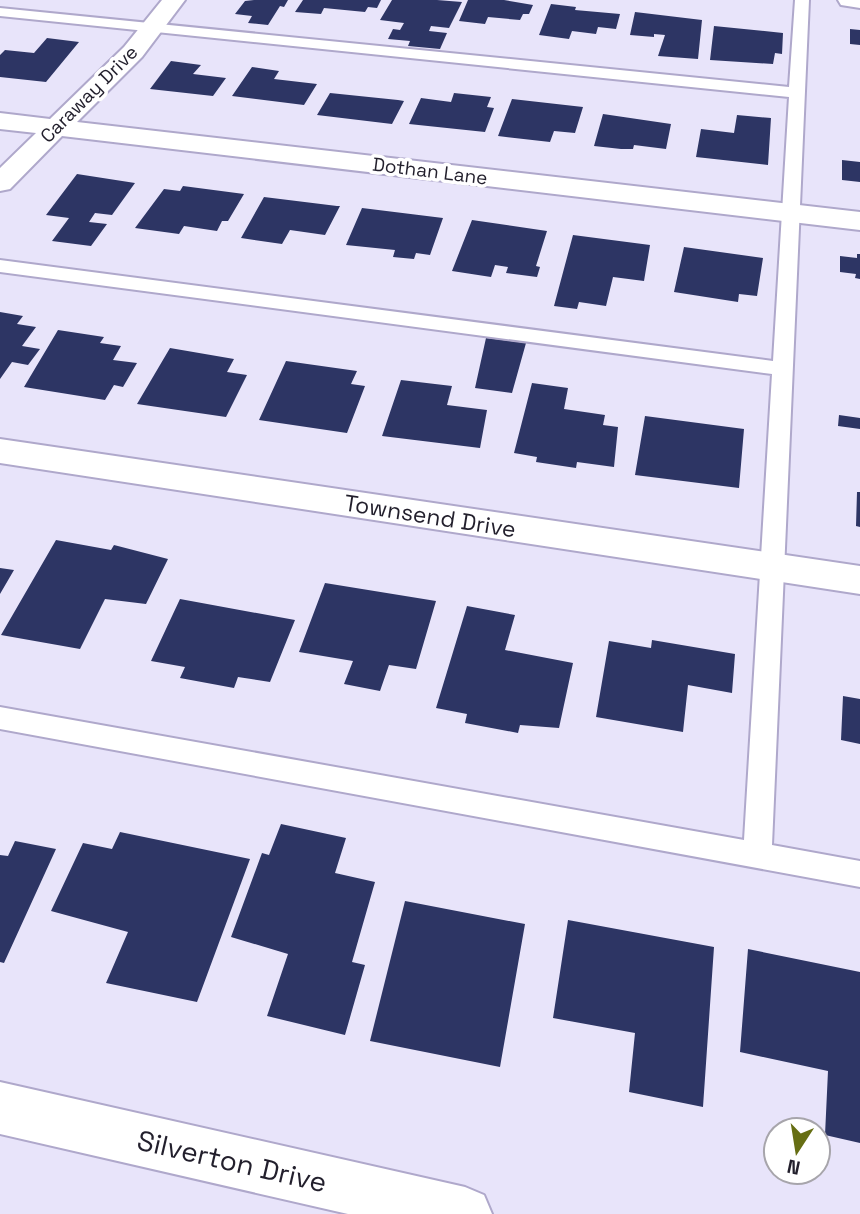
<svg xmlns="http://www.w3.org/2000/svg" width="860" height="1214" viewBox="0 0 860 1214" font-family="'Space Grotesk',sans-serif">
  <rect width="100%" height="100%" fill="#e8e4fa"/>
  <path fill="#2d3564" d="M254 0H288L284 7 280 6 268 25 248 23 252 16 235 14 245 1Z
    M303 0H381L377 8 368 7 365 12 324 8 321 14 295 12Z
    M392 0H437L462 2 449 28 431 26 429 31 447 33 440 49 408 46 410 41 388 39 393 29 400 30 404 23 380 20Z
    M468 0H504L533 5 529 14H523L520 20 488 17 485 24 459 21Z
    M551 4 576 7 575 10 620 14 616 29 598 27 596 34 572 31 569 39 539 35Z
    M635 12 702 20 698 59 658 56 665 35 654 34V37L630 35Z
    M714 26 783 33 782 54 775 53 773 64 710 60Z
    M850 29 860 30V45L850 44Z
    M47 38 79 42 46 82 0 77V55L5 50 34 53Z
    M171 61 201 65 193 74 226 78 213 96 150 89Z
    M252 67 279 71 274 79 317 84 304 105 232 96Z
    M330 93 398 100 404 101 392 124 317 115Z
    M454 93 491 97 487 107 494 108 485 132 409 124 421 98 451 102Z
    M512 99 583 107 575 133 554 131 550 142 498 136Z
    M603 114 671 124 666 149 634 145 633 149H621L594 146Z
    M737 115 771 118 768 165 696 157 701 129 734 133Z
    M842 160 860 162V182L842 180Z
    M77 174 135 183 112 215 95 213 89 222 107 224 91 246 52 241 69 218 46 215Z
    M183 186 244 194 228 221H222L217 231 184 226 179 234 135 228 164 189 180 191Z
    M264 197 337 206H340L325 235 290 230 282 244 241 238Z
    M362 208 443 218 430 255 416 253 414 259 393 257 395 250 346 245Z
    M472 220 547 231 536 266 540 267 537 277 506 273 508 267 495 265 491 277 452 271Z
    M573 235 650 245 644 281 613 277 606 306 579 302 577 309 554 306Z
    M684 247 763 258 757 296 739 294 738 302 674 292Z
    M857 254H860V279L855 278 856 274 840 272V256L857 258Z
    M0 312 23 316 17 324 36 327 22 346 40 349 28 365 12 362 0 379Z
    M58 330 104 337 100 343 121 346 113 360 137 363 123 387 114 385 105 400 24 387Z
    M486 338 526 343 512 393 475 388Z
    M170 348 234 359 227 372 247 375 226 417 137 404Z
    M286 361 357 371 351 384 365 386 347 433 259 420Z
    M401 380 452 386 447 405 487 410 480 448 382 436Z
    M532 383 568 388 564 409 605 415 603 425 618 427 614 467 577 462 576 468 536 462 537 457 514 453Z
    M839 415 860 418V429L838 426Z
    M645 416 744 429 739 488 635 475Z
    M857 492H860V527L856 526Z
    M56 540 111 550 114 545 168 559 146 604 105 599 80 649 1 635Z
    M0 568 14 570 0 594Z
    M325 583 436 601 416 669 389 665 380 691 344 684 353 661 299 652Z
    M180 599 295 620 270 682 238 677 234 688 180 678 185 667 151 661Z
    M467 606 515 615 505 650 573 663 559 728 520 725 518 733 465 723 467 714 436 708Z
    M652 640 735 654 732 693 688 685 683 732 596 717 609 641 651 648Z
    M843 696 860 699V744L841 740Z
    M281 824 346 838 335 873 375 882 352 962 365 965 345 1035 267 1016 288 954 231 937 262 853 269 855Z
    M120 832 250 859 197 1002 106 983 128 932 51 911 83 843 112 849Z
    M15 841 56 849 4 963 0 962V855L8 856Z
    M405 901 525 924 500 1067 370 1041Z
    M568 920 714 947 703 1107 629 1092 635 1033 553 1018Z
    M748 949 860 972V1143L825 1135 828 1071 740 1052Z"/>
  <g fill="none" stroke-linecap="round" stroke-linejoin="round">
    <defs>
      <path id="service" d="M795 0H809L772 845 860 861V887L0 729V707L744 840 772 374 0 272V260L773 361 789 97 0 16V8L789 87Z"/>
      <path id="minor" d="M162 0H185L142 57 77 122 860 212V230L62 136 10 189 0 191V168L36 133 0 129V113L50 119 124 47Z
        M838 0H860V8L841 5Z
        M0 439 860 566V594L0 463Z
        M0 1082 465 1187 484 1195 492 1214H348L0 1134Z"/>
    </defs>
    <use href="#service" stroke="#afa8cb" stroke-width="4"/>
    <use href="#minor" stroke="#afa8cb" stroke-width="4"/>
    <use href="#service" fill="#fff" fill-rule="evenodd"/>
    <use href="#minor" fill="#fff" fill-rule="evenodd"/>
  </g>
  <g text-anchor="middle" dominant-baseline="central" stroke-width="7" stroke-linejoin="round" paint-order="stroke">
    <g font-size="19" fill="#221f2c" stroke="#fff">
      <text transform="translate(89 94) rotate(-45)">Caraway Drive</text>
      <text transform="translate(430 171) rotate(7)">Dothan Lane</text>
    </g>
    <g font-size="23" fill="#221f2c" stroke="#fff">
      <text transform="translate(430 516) rotate(9)">Townsend Drive</text>
    </g>
    <g font-size="28" fill="#221f2c" stroke="#fff">
      <text transform="translate(232 1161) rotate(13)">Silverton Drive</text>
    </g>
  </g>
  <g transform="translate(797 1151) rotate(192)"><circle r="33" fill="#ffffff" stroke="#a7a5ab" stroke-width="2"/>
  <path d="M0-5L12 26L0 18L-12 26Z" fill="#666e13"/>
  <text y="-10" font-size="19" font-weight="bold" text-anchor="middle" fill="#221f2c">N</text>
  </g>
</svg>
